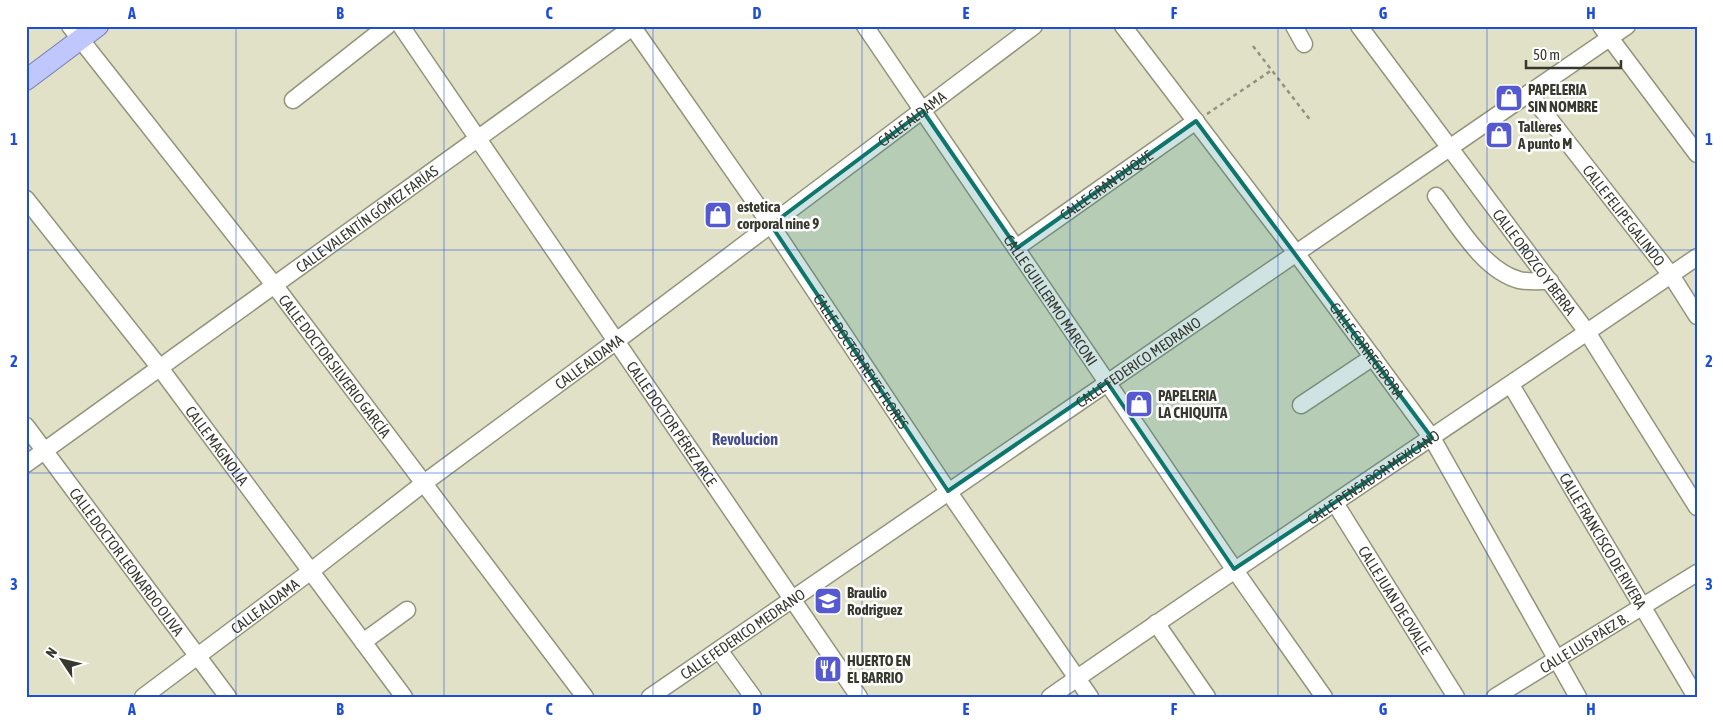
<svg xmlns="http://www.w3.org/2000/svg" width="1723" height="723" viewBox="0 0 1723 723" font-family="'Asap Condensed',sans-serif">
  <rect width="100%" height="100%" fill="#e0e1c6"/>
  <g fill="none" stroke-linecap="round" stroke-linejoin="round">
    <defs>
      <g id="minor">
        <path id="s1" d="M70 26 275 286 585 697"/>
        <path id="s2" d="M401 26 859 697"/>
        <path id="s3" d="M632 26 771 225 948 491 1090 697"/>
        <path id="s4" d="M865 26 1234 569 1324 697"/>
        <path id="s5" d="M1123 26 1296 253 1432 438 1578 697"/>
        <path d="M1294 26 1304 44"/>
        <path id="s6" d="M1359 26 1587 332 1697 507"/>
        <path d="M1601 26 1697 154"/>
        <path id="s7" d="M1529 93 1671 275 1697 316"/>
        <path d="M293 100 387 26"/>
        <path d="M1436 196C1458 225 1483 270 1519 280 1528 282 1540 281 1550 281"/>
        <path id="s8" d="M26 199 160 368 404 697"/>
        <path id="s9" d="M1016 248 1196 121"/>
        <path id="s10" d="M1511 385 1696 697"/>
        <path d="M1301 405 1373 357"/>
        <path id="s11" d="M26 426 228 697"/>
        <path id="s12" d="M26 464 634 26"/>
        <path id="s13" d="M1335 503 1456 697"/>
        <path d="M1156 623 1207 697"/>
        <path d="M363 642 407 610"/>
        <path d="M719 650 753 697"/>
        <path id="s14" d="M143 697 311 571 424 483 615 342 1034 26"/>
        <path id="s15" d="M650 697 1627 26"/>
        <path id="s16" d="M1050 697C1264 548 1482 405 1697 257"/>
        <path id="s17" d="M1495 697 1697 573"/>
      </g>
      <path id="major" d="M26 80 98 26"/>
    </defs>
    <use href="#minor" stroke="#94947b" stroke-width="19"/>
    <use href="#major" stroke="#747db3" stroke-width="22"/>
    <path stroke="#91927f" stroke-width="2.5" stroke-dasharray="4 4" stroke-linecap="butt" d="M1253 46 1311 121
      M1207 114 1272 70"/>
    <use href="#minor" stroke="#fff" stroke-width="16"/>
    <use href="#major" stroke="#bfc7fd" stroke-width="20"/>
  </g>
  <path fill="#0f766e" fill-opacity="0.2" stroke="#0f766e" stroke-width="4" stroke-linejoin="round" d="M923 111 1017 248 1196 121 1432 438 1234 569 1107 382 948 491 771 225Z"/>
  <path fill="none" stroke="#1d4ed8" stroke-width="1" stroke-opacity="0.55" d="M236 26V697M444 26V697M653 26V697M862 26V697M1070 26V697M1278 26V697M1487 26V697M26 250H1697M26 473H1697"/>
  <defs>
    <symbol id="shop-square" viewBox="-11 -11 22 22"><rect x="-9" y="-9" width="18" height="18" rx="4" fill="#565ad1" stroke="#fff"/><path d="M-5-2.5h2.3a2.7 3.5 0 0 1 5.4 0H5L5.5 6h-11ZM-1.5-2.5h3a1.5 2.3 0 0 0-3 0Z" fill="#fff"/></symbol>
    <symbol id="school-square" viewBox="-11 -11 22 22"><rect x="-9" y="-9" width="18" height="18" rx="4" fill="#565ad1" stroke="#fff"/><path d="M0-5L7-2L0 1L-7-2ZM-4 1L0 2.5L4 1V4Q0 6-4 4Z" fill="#fff"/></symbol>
    <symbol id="restaurant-square" viewBox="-11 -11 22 22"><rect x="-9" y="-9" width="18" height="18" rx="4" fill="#565ad1" stroke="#fff"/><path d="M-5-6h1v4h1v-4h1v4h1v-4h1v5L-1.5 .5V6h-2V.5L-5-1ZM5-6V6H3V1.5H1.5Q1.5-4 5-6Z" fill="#fff"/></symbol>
  </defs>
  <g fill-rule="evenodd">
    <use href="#shop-square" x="1493" y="82" width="32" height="32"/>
    <use href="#shop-square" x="1483" y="119" width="32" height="32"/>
    <use href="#shop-square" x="702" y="199" width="32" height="32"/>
    <use href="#shop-square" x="1123" y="388" width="32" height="32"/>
    <use href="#school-square" x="812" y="585" width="32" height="32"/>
    <use href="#restaurant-square" x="812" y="653" width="32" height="32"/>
  </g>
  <g text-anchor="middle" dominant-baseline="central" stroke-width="5" stroke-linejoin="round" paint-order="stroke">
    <g font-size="15" font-weight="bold" fill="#38392e" stroke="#fff" text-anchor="start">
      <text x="1528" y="89">PAPELERIA<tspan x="1528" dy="17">SIN NOMBRE</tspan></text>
      <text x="1518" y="126">Talleres<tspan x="1518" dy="17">A punto M</tspan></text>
      <text x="737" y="206">estetica<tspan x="737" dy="17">corporal nine 9</tspan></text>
      <text x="1158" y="395">PAPELERIA<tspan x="1158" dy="17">LA CHIQUITA</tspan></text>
      <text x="847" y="592">Braulio<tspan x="847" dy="17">Rodriguez</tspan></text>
      <text x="847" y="660">HUERTO EN<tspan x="847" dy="17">EL BARRIO</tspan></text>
    </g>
    <g font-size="15" fill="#38392e" stroke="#fff">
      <text stroke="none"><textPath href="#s14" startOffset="962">CALLE ALDAMA</textPath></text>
      <text stroke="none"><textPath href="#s9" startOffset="110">CALLE GRAN DUQUE</textPath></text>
      <text stroke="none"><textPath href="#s7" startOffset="155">CALLE FELIPE GALINDO</textPath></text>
      <text stroke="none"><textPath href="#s12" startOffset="420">CALLE VALENTÍN GÓMEZ FARÍAS</textPath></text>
      <text stroke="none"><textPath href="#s6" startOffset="294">CALLE OROZCO Y BERRA</textPath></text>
      <text stroke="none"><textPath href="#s4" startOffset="331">CALLE GUILLERMO MARCONI</textPath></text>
      <text stroke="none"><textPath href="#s5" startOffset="406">CALLE CORREGIDORA</textPath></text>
      <text stroke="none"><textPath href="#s3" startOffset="406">CALLE DOCTOR REYES FLORES</textPath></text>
      <text stroke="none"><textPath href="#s15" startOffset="592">CALLE FEDERICO MEDRANO</textPath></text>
      <text stroke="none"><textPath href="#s14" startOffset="558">CALLE ALDAMA</textPath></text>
      <text stroke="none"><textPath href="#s1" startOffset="431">CALLE DOCTOR SILVERIO GARCÍA</textPath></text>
      <text stroke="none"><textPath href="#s2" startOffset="481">CALLE DOCTOR PÉREZ ARCE</textPath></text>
      <text stroke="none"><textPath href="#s8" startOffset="312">CALLE MAGNOLIA</textPath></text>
      <text stroke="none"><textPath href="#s16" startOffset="391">CALLE PENSADOR MEXICANO</textPath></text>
      <text stroke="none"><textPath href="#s10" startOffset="181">CALLE FRANCISCO DE RIVERA</textPath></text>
      <text stroke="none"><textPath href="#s11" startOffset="169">CALLE DOCTOR LEONARDO OLIVA</textPath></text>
      <text stroke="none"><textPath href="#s13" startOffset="114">CALLE JUAN DE OVALLE</textPath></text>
      <text stroke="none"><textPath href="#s14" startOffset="152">CALLE ALDAMA</textPath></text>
      <text stroke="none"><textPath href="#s15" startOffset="112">CALLE FEDERICO MEDRANO</textPath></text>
      <text stroke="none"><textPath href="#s17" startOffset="104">CALLE LUIS PÁEZ B.</textPath></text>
    </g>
    <g font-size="16" font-weight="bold" fill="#464d8a" stroke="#fff">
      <text x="745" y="439">Revolucion</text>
    </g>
  </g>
  <rect width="1723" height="723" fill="none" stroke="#ffffff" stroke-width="55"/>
  <g transform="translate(62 660) rotate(305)" stroke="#ffffff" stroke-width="4" paint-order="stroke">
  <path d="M0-4L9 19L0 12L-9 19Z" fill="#38392e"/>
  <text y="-8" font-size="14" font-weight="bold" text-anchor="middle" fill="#38392e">N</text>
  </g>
  <path d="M1526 60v8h95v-8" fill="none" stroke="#38392e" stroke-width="2.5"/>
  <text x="1533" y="60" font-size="15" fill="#38392e" stroke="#ffffff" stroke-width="4" paint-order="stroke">50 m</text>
  <rect x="28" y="28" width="1668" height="668" fill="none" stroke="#1d4ed8" stroke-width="2"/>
  <g font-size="16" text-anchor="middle" font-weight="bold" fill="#1d4ed8">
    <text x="132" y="19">A</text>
    <text x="340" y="19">B</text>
    <text x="549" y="19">C</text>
    <text x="757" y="19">D</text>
    <text x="966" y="19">E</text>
    <text x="1174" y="19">F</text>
    <text x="1383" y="19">G</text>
    <text x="1591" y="19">H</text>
    <text x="14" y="145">1</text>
    <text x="1709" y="145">1</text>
    <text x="14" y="367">2</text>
    <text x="1709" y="367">2</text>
    <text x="14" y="590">3</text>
    <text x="1709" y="590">3</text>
    <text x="132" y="715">A</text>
    <text x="340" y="715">B</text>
    <text x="549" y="715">C</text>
    <text x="757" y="715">D</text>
    <text x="966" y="715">E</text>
    <text x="1174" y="715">F</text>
    <text x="1383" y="715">G</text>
    <text x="1591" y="715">H</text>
  </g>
</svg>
